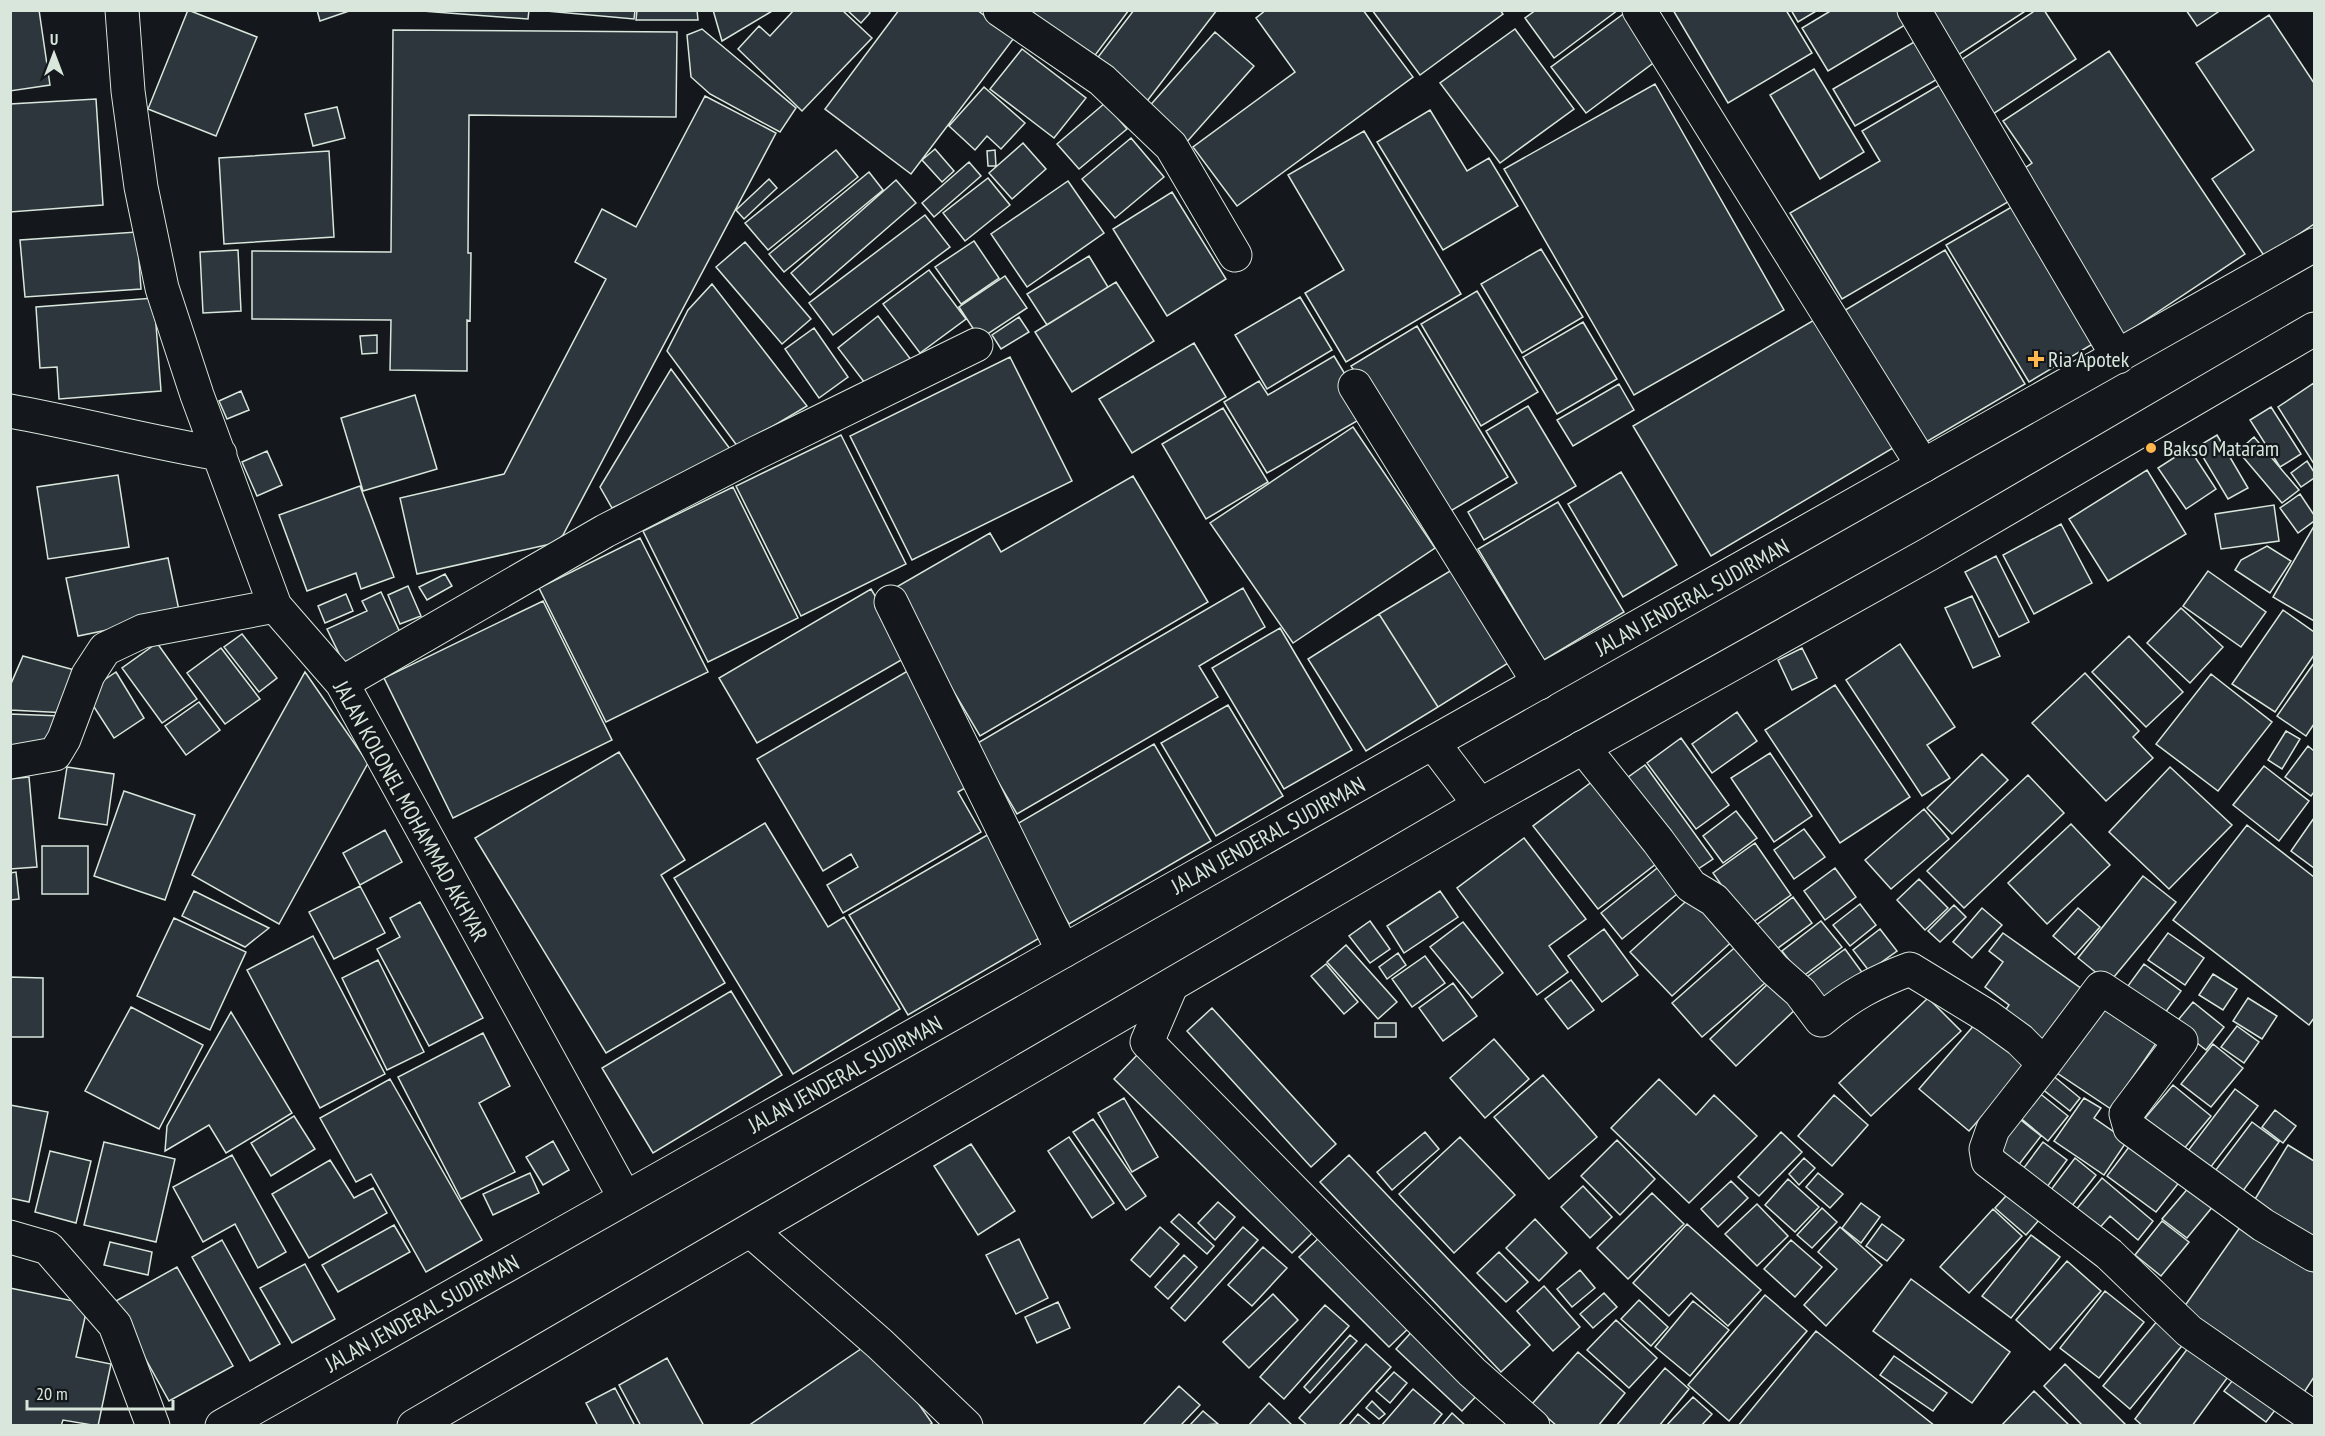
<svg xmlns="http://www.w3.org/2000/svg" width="2325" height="1436" viewBox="0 0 2325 1436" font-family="'PT Sans Narrow',sans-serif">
  <rect width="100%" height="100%" fill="#14181c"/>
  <path fill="#2c363c" stroke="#d8e6dc" stroke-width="1.5" d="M10 10H39L50 85 10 91Z
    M188 10 257 37 216 136 148 109Z
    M317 10H352L320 21Z
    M409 10H529L528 19Z
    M535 10H635L634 19Z
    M637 10H697L698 20H636Z
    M713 10H774L722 41Z
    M794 10H842L872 38 802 111 738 49 759 26 770 36Z
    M847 10H868L870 13 861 23Z
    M899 10H977L1014 38 911 174 825 109Z
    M1022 10H1129L1090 62Z
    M1134 10H1217L1141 109 1089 69Z
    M1266 10H1363L1413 77 1237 206 1193 147 1295 72 1256 18Z
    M1372 10H1500L1503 14 1420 75Z
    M1536 10H1618L1554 58 1525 18Z
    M1673 10H1786L1812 53 1728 103Z
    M1791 10H1818L1798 22Z
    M1832 10H1903L1910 22 1828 71 1802 28Z
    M1920 10H2027L1952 59Z
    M2036 10H2044L2076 59 1984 120 1949 68Z
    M2186 10H2221L2197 26Z
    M1626 12 1660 58 1586 113 1551 67Z
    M2269 15 2314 83V224L2265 257 2212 179 2254 150 2196 63Z
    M702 29 796 108 780 132 710 94 691 77 687 35Z
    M1515 29 1574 109 1500 163 1440 83Z
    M393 30 677 32 676 117 469 115 468 253H471L470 321 467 320V371L390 370 391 320 252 319V251L391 252Z
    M1215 32 1254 66 1185 144 1146 110Z
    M1921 38 1943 76 1855 126 1833 89Z
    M1022 49 1086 98 1054 138 990 89Z
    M2109 51 2245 254 2123 335 2016 174 2032 163 2003 121Z
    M1814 69 1864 152 1820 179 1770 95Z
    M1948 80 2018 196 1842 299 1790 213 1880 161 1862 131Z
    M1655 84 1784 310 1634 395 1504 169Z
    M984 87 1025 123 1001 149 987 136 975 150 949 126Z
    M705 96 776 133 563 535 555 543 417 574 400 498 504 474 606 279 575 262 602 209 636 227Z
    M96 99 103 205 10 212V104Z
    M1105 103 1127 129 1079 169 1057 144Z
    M337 107 345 138 313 146 305 114Z
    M1430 110 1467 171 1489 158 1518 206 1443 250 1377 142Z
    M1364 131 1461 294 1346 362 1305 293 1344 270 1288 175Z
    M1131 138 1164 177 1115 218 1082 179Z
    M1023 143 1046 169 1012 199 989 173Z
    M935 149 954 171 942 182 922 160Z
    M836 150 858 177 768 250 745 223Z
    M995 150 996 166H988L987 151Z
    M329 151 334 237 224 244 219 158Z
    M969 162 981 176 934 217 922 203Z
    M869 172 883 190 784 272 769 254Z
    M988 178 1010 205 965 241 943 213Z
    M769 179 777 188 744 219 736 210Z
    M896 180 916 203 810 295 791 273Z
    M1068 181 1104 233 1027 287 991 234Z
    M1172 192 1226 279 1167 316 1113 229Z
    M2015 205 2096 342 2029 382 1946 245Z
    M925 215 950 247 833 335 809 303Z
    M137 232 141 289 25 297 20 240Z
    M974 241 999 278 961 304 935 267Z
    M745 242 811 319 782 344 716 267Z
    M1541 249 1583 317 1522 353 1481 284Z
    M238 250 241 311 203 313 200 252Z
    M1945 250 2025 384 1921 445 1842 312Z
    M1089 256 1108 287 1047 325 1027 294Z
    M929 270 966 319 920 353 883 304Z
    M1005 276 1027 308 980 339 959 307Z
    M1116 282 1154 341 1072 392 1035 332Z
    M712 284 807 406 738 447 667 351 688 310Z
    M1477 291 1538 392 1481 426 1421 324Z
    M1300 297 1332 350 1267 389 1235 335Z
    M154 298 161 391 59 399 57 367 40 368 36 307Z
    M878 316 912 361 871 391 838 348Z
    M1821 316 1898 445 1711 556 1633 426Z
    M1019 317 1029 332 1001 349 992 335Z
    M1583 322 1617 379 1557 414 1523 357Z
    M1417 326 1508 477 1442 516 1351 366Z
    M814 328 848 377 819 398 785 349Z
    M377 335V353L362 354 360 336Z
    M1194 343 1226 397 1132 453 1099 399Z
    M1334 356 1369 414 1267 473 1224 402 1259 381 1268 395Z
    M1010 357 1072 481 912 560 850 436Z
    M671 369 733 453 612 508 600 487Z
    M2314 383V464L2278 407Z
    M1619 384 1634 410 1573 446 1557 420Z
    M241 391 249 410 227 419 219 401Z
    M415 395 437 469 363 491 341 418Z
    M1528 406 1576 486 1484 540 1468 512 1517 483 1486 431Z
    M2271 407 2301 454 2280 467 2250 420Z
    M1223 408 1268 482 1206 519 1162 444Z
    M1353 427 1435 548 1293 643 1210 523Z
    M841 435 906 564 801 616 736 486Z
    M2217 435 2248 488 2228 499 2197 447Z
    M2254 437 2299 490 2282 503 2238 451Z
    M2189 448 2216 489 2186 509 2158 468Z
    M267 451 282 485 257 496 242 462Z
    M2307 461 2314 472V478L2301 487 2291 473Z
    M2147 470 2186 534 2108 581 2069 519Z
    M1621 472 1677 565 1623 597 1568 504Z
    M118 475 129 547 48 559 37 487Z
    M1133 476 1208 602 980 736 893 589 990 533 1001 552Z
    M360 486 394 577 361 589 356 573 307 591 279 515Z
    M733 487 798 618 708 662 643 531Z
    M2300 494 2314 515V521L2298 533 2280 508Z
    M1558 502 1624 612 1544 660 1478 549Z
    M2274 505 2279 541 2221 549 2215 514Z
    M2061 524 2092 583 2034 614 2003 555Z
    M2314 526V621L2273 597Z
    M640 538 708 672 606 722 539 588Z
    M2267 546 2291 561 2270 593 2235 570 2241 560Z
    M1996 556 2029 622 1999 637 1965 572Z
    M168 558 180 615 78 636 66 578Z
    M1455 568 1513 660 1438 707 1379 614Z
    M2208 571 2266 612 2241 647 2183 606Z
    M445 574 452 586 427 600 419 587Z
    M408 586 421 616 400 624 388 595Z
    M1243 588 1265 627 1199 666 1218 697 1017 814 976 744Z
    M871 589 910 655 757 743 719 678Z
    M381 592 404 641 346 668 327 629 367 611 362 601Z
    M346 594 353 611 325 623 318 606Z
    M1972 596 2000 656 1973 668 1945 608Z
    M543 601 612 740 453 818 384 678Z
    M2181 608 2223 647 2190 683 2147 643Z
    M2283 610 2314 632V655L2275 712 2232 684Z
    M1379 614 1438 707 1366 751 1308 659Z
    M1280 628 1352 750 1284 789 1212 668Z
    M242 634 277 678 259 692 224 647Z
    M2129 636 2183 692 2146 727 2092 672Z
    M157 643 197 699 162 723 122 668Z
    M1900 644 1955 727 1927 745 1950 778 1922 796 1846 680Z
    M221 648 260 699 225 724 187 673Z
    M1802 648 1817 678 1792 690 1778 660Z
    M23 656 82 672 68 713 10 710V686Z
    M2314 663V724L2306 736 2277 716Z
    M911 669 977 781 958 792 981 832 843 913 827 885 858 867 851 854 823 871 757 759Z
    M116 672 144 718 114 738 85 693Z
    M305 672 368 763 279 924 192 875Z
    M2085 673 2139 731 2133 737 2153 758 2106 801 2032 723Z
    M2211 674 2272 722 2218 791 2156 744Z
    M1835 685 1910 797 1840 843 1765 730Z
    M199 702 220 730 186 755 165 726Z
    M1228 705 1283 796 1216 836 1161 743Z
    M1737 712 1757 741 1712 773 1692 744Z
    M10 714 61 716 53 746 10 748Z
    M2286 731 2300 739 2282 769 2268 760Z
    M1681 738 1729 805 1696 829 1647 763Z
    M1154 744 1211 841 1069 924 1012 827Z
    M2308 746 2314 751V792L2311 796 2285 777Z
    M619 752 685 860 661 875 725 983 606 1053 475 838Z
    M1770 753 1812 816 1774 842 1731 778Z
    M1982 754 2008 780 1952 834 1927 808Z
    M1645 765 1713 859 1692 873 1624 780Z
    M2264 766 2309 801 2279 841 2233 805Z
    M67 767 114 774 107 825 59 818Z
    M2170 767 2232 825 2169 889 2109 832Z
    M2028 775 2064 813 1964 908 1927 871Z
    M29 777 37 867 10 869V779Z
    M1597 778 1661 860 1598 909 1533 826Z
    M124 791 195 815 165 900 94 876Z
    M1924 809 1949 839 1891 889 1865 860Z
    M1736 811 1757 838 1723 863 1703 836Z
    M2314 818V868L2291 851Z
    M765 823 828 927 844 917 900 1009 793 1074 674 878Z
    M2071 824 2110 865 2047 924 2008 883Z
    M2247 825 2314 877V1018L2309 1025 2173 920Z
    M1804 829 1825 857 1794 879 1774 850Z
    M385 830 402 862 360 885 343 853Z
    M989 834 1048 933 908 1015 849 915Z
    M1524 838 1586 919 1549 946 1568 972 1537 995 1457 888Z
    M1755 843 1791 895 1749 925 1713 873Z
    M42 846H88V894H42Z
    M1661 865 1682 890 1622 939 1601 913Z
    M1835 868 1856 897 1825 920 1804 891Z
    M16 872 19 899 10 900V873Z
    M2143 876 2176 902 2109 983 2078 958Z
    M1919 879 1948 908 1925 930 1897 900Z
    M360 886 385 933 334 959 309 912Z
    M194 891 269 928 245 947 182 916Z
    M1440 891 1458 917 1404 953 1387 926Z
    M1694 894 1736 938 1672 996 1630 952Z
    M1793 897 1812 923 1774 951 1755 926Z
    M420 902 483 1018 429 1046 377 949 400 937 390 918Z
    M1860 904 1876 925 1850 946 1833 925Z
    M1954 905 1966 917 1940 942 1928 931Z
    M1982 908 2002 925 1972 958 1953 942Z
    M2078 908 2100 927 2075 955 2053 936Z
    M174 918 246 952 210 1030 137 996Z
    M1370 921 1390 949 1370 963 1349 936Z
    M1821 921 1842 947 1802 977 1782 951Z
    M1463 922 1503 973 1472 998 1430 947Z
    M1604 929 1638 975 1602 1002 1568 956Z
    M1880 929 1897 951 1869 971 1853 950Z
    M2003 933 2082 989 2041 1047 2000 1018 2009 1005 1985 987 2003 962 1989 951Z
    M2168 933 2204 958 2185 985 2148 960Z
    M313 936 385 1074 320 1108 247 970Z
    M1741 942 1772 977 1702 1037 1672 1003Z
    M1346 945 1397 1002 1378 1019 1327 962Z
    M1845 949 1864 975 1822 1005 1804 979Z
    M1398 953 1406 965 1387 979 1379 967Z
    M1425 956 1445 983 1412 1007 1392 979Z
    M378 960 424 1052 387 1070 342 978Z
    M1326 964 1358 1002 1344 1014 1311 976Z
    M2144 964 2181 991 2162 1017 2125 990Z
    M2213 974 2237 989 2223 1010 2199 995Z
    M10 977 43 978V1037H10Z
    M1774 978 1800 1005 1736 1066 1710 1039Z
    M1571 980 1594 1010 1568 1029 1545 999Z
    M1453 983 1477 1016 1443 1041 1419 1008Z
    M731 991 782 1075 653 1153 602 1068Z
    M1928 998 1961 1031 1871 1116 1839 1083Z
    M2248 998 2277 1016 2262 1039 2233 1021Z
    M2106 999 2161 1036 2111 1109 2057 1073Z
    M2193 1002 2224 1027 2206 1050 2174 1025Z
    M131 1007 203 1045 159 1129 85 1091Z
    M1212 1008 1336 1144 1311 1167 1187 1031Z
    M231 1012 292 1113 226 1153 209 1125 165 1151 167 1126Z
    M1982 1016 2033 1058 1969 1131 1919 1089Z
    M1375 1023H1396V1037H1375Z
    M2237 1026 2259 1042 2244 1063 2221 1047Z
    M483 1033 510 1086 479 1103 515 1172 461 1199 398 1077Z
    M1494 1039 1529 1079 1485 1118 1450 1078Z
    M2213 1044 2243 1068 2211 1107 2181 1084Z
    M1139 1053 1317 1228 1292 1253 1114 1079Z
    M2051 1074 2080 1098 2070 1111 2041 1088Z
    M1543 1075 1597 1137 1549 1179 1494 1117Z
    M390 1079 482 1240 426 1272 371 1174 356 1182 320 1118Z
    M1659 1079 1696 1115 1714 1095 1757 1136 1689 1203 1611 1128Z
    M2173 1085 2211 1116 2178 1156 2140 1124Z
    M2235 1089 2258 1106 2203 1177 2181 1160Z
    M2038 1092 2068 1116 2048 1141 2018 1116Z
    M1834 1095 1868 1125 1832 1166 1798 1136Z
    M1124 1098 1158 1157 1132 1172 1098 1113Z
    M2084 1098 2101 1108 2094 1118 2127 1141 2104 1175 2054 1141Z
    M10 1105 48 1112 29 1202 10 1198Z
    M2275 1110 2296 1126 2283 1143 2262 1127Z
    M294 1116 315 1149 271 1176 251 1143Z
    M2017 1117 2041 1136 2017 1167 1993 1148Z
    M1093 1119 1146 1196 1126 1210 1073 1132Z
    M2252 1122 2279 1142 2237 1199 2209 1179Z
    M1425 1132 1439 1149 1392 1190 1377 1172Z
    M1781 1132 1802 1152 1759 1196 1738 1177Z
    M1069 1137 1114 1203 1092 1218 1048 1151Z
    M1460 1137 1515 1195 1454 1253 1399 1194Z
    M1617 1140 1655 1179 1620 1215 1581 1176Z
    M553 1141 569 1170 543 1185 526 1157Z
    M104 1142 175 1159 156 1242 84 1225Z
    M2043 1142 2067 1160 2047 1187 2023 1169Z
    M2132 1143 2181 1180 2156 1212 2107 1176Z
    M971 1144 1015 1211 978 1235 934 1166Z
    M2288 1145 2314 1161V1242L2252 1204Z
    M50 1151 91 1161 76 1223 35 1212Z
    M232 1155 286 1252 258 1268 235 1224 203 1242 173 1187Z
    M1349 1155 1530 1345 1501 1372 1320 1182Z
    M1804 1158 1815 1168 1799 1185 1789 1174Z
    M2075 1158 2096 1175 2071 1207 2050 1191Z
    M330 1160 354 1198 373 1188 387 1213 309 1258 272 1194Z
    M530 1173 539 1193 493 1215 483 1194Z
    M1818 1173 1843 1194 1830 1208 1806 1187Z
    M2102 1178 2153 1221 2138 1240 2110 1216 2097 1231 2075 1211Z
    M1788 1179 1819 1207 1795 1232 1765 1205Z
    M1731 1181 1748 1198 1718 1227 1701 1209Z
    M1583 1186 1612 1217 1590 1238 1561 1207Z
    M2015 1186 2046 1212 2026 1235 1995 1208Z
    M2190 1186 2214 1205 2187 1238 2162 1219Z
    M1652 1193 1684 1224 1628 1279 1597 1248Z
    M1218 1202 1235 1217 1215 1240 1198 1223Z
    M1861 1203 1880 1217 1861 1243 1842 1228Z
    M1757 1204 1788 1236 1757 1266 1725 1234Z
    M1822 1208 1837 1222 1812 1248 1797 1235Z
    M1993 1209 2022 1236 1969 1293 1940 1267Z
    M1179 1214 1214 1246 1207 1254 1171 1222Z
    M1535 1219 1567 1253 1539 1281 1506 1248Z
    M2162 1221 2189 1242 2161 1276 2135 1255Z
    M2243 1223 2314 1271V1377L2299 1400 2177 1317Z
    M1687 1224 1761 1290 1728 1326 1691 1293 1669 1316 1633 1283Z
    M1882 1224 1904 1240 1887 1261 1866 1246Z
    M394 1225 410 1252 338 1292 322 1265Z
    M1160 1227 1179 1244 1150 1277 1131 1260Z
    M1243 1227 1258 1240 1185 1321 1171 1308Z
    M1840 1227 1882 1265 1826 1326 1804 1305 1837 1269 1818 1252Z
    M1323 1234 1413 1324 1389 1347 1299 1257Z
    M2031 1235 2060 1257 2011 1318 1982 1296Z
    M1019 1239 1048 1298 1016 1314 986 1255Z
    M222 1240 280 1344 250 1361 192 1257Z
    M1791 1240 1822 1267 1795 1297 1764 1269Z
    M110 1242 152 1252 148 1275 104 1265Z
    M1263 1247 1287 1268 1252 1306 1228 1285Z
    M1499 1252 1528 1282 1506 1302 1477 1273Z
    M1184 1255 1197 1267 1168 1299 1155 1287Z
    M2067 1261 2101 1291 2050 1350 2016 1320Z
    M305 1264 335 1319 292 1343 260 1288Z
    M177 1267 233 1366 169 1401 114 1302Z
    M1580 1270 1595 1288 1572 1307 1557 1289Z
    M1911 1279 2010 1352 1972 1403 1873 1331Z
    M1544 1286 1580 1327 1553 1351 1517 1311Z
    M10 1288 88 1304 76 1357 111 1364 98 1426 63 1420 61 1426H10Z
    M2105 1291 2144 1322 2099 1378 2060 1348Z
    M1604 1293 1617 1307 1593 1328 1580 1314Z
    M1273 1294 1298 1320 1249 1368 1223 1342Z
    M1765 1295 1807 1331 1729 1421 1688 1385Z
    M1639 1300 1668 1327 1651 1346 1621 1319Z
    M1693 1301 1729 1330 1690 1376 1655 1347Z
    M1058 1302 1070 1328 1037 1343 1025 1317Z
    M1325 1305 1349 1326 1284 1399 1260 1377Z
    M2163 1314 2190 1336 2130 1409 2103 1386Z
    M1616 1320 1657 1358 1629 1388 1587 1350Z
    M1417 1326 1484 1388 1462 1411 1396 1349Z
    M1816 1331 1935 1426H1738Z
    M1350 1335 1357 1341 1310 1393 1304 1387Z
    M874 1340 932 1423 928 1426H748Z
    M2194 1340 2233 1370 2192 1426H2143L2135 1419Z
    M1366 1344 1391 1367 1338 1426H1308L1299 1418Z
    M1578 1352 1625 1393 1598 1426H1557L1532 1404Z
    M1894 1356 1947 1393 1933 1411 1880 1375Z
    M667 1358 704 1426H641L619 1385Z
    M2065 1364 2127 1426H2083L2044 1386Z
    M1665 1368 1689 1389 1659 1426H1616Z
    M2241 1370 2282 1401 2266 1422 2224 1391Z
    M1394 1372 1407 1383 1390 1403 1376 1391Z
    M1179 1386 1200 1405 1180 1426H1142Z
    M615 1388 635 1426H598L586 1403Z
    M1413 1389 1442 1414 1432 1426H1381Z
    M2034 1391 2070 1426H2001Z
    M1693 1397 1712 1414 1701 1426H1666Z
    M1372 1401 1385 1414 1379 1419 1366 1408Z
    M1269 1403 1293 1426H1248Z
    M1203 1411 1218 1424 1189 1426Z
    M1452 1413 1466 1426H1441Z
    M1358 1414 1372 1426H1348Z"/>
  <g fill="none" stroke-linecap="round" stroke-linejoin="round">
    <defs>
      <path id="street" d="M122 10 128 91 141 187 162 288 197 395 275 606 342 683 625 1198
        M1000 10 1102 80 1171 146 1235 255
        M1639 10 1923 466
        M1914 10 2118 357
        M1355 386 1539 683
        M10 411C81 424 150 442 220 454
        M891 602 1063 951
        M342 683 605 531 758 452 976 345
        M1583 747 1658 841 1691 886 1714 900 1774 969 1800 992 1821 1020C1849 996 1875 982 1910 969L1987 1016 2020 1040 2044 1064 1993 1129 1986 1149 1988 1161 2109 1254 2189 1331 2314 1418
        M10 762 55 754 64 739 88 675 105 649 143 631 275 606
        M1171 986 1147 1042 1472 1372 1533 1426
        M2044 1064 2101 988 2181 1041 2126 1114 2130 1128 2263 1225 2314 1255
        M751 1231 880 1344 966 1426
        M10 1237 48 1248 115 1325 153 1426"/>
      <path id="primary" d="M1433 743 1480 805
        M222 1426 2314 245
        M414 1426 1480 805 1929 554 2314 329"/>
    </defs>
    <use href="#street" stroke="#d8e6dc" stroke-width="35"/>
    <use href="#primary" stroke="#d8e6dc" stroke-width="35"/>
    <use href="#street" stroke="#14181c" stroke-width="33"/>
    <use href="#primary" stroke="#14181c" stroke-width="33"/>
  </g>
  <g fill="#ffb74d" stroke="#14181c" stroke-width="2">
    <path d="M2033 350h6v6h6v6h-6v6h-6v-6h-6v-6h6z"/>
    <circle cx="2151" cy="448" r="6"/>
  </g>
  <g text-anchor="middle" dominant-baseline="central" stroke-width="4.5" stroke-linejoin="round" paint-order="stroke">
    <g font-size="22" fill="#d8e6dc" stroke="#14181c" text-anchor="start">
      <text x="2048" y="359">Ria Apotek</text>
      <text x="2163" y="448">Bakso Mataram</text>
    </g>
    <g font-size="22" fill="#d8e6dc" stroke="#14181c">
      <text transform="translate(1692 597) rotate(-29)">JALAN JENDERAL SUDIRMAN</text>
      <text transform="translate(411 811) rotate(61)">JALAN KOLONEL MOHAMMAD AKHYAR</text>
      <text transform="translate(1268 835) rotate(-29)">JALAN JENDERAL SUDIRMAN</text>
      <text transform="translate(845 1074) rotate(-29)">JALAN JENDERAL SUDIRMAN</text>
      <text transform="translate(422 1313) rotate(-29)">JALAN JENDERAL SUDIRMAN</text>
    </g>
  </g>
  <rect width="2325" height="1436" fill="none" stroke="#d8e6dc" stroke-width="24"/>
  <g transform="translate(54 54)" stroke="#14181c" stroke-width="4.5" paint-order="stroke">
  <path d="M0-4.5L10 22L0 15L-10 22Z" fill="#d8e6dc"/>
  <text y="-9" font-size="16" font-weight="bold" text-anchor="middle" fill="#d8e6dc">U</text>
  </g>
  <path d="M27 1400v9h146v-9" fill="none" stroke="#d8e6dc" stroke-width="3"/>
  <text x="36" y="1400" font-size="18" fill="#d8e6dc" stroke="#14181c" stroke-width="4.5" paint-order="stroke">20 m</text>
</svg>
